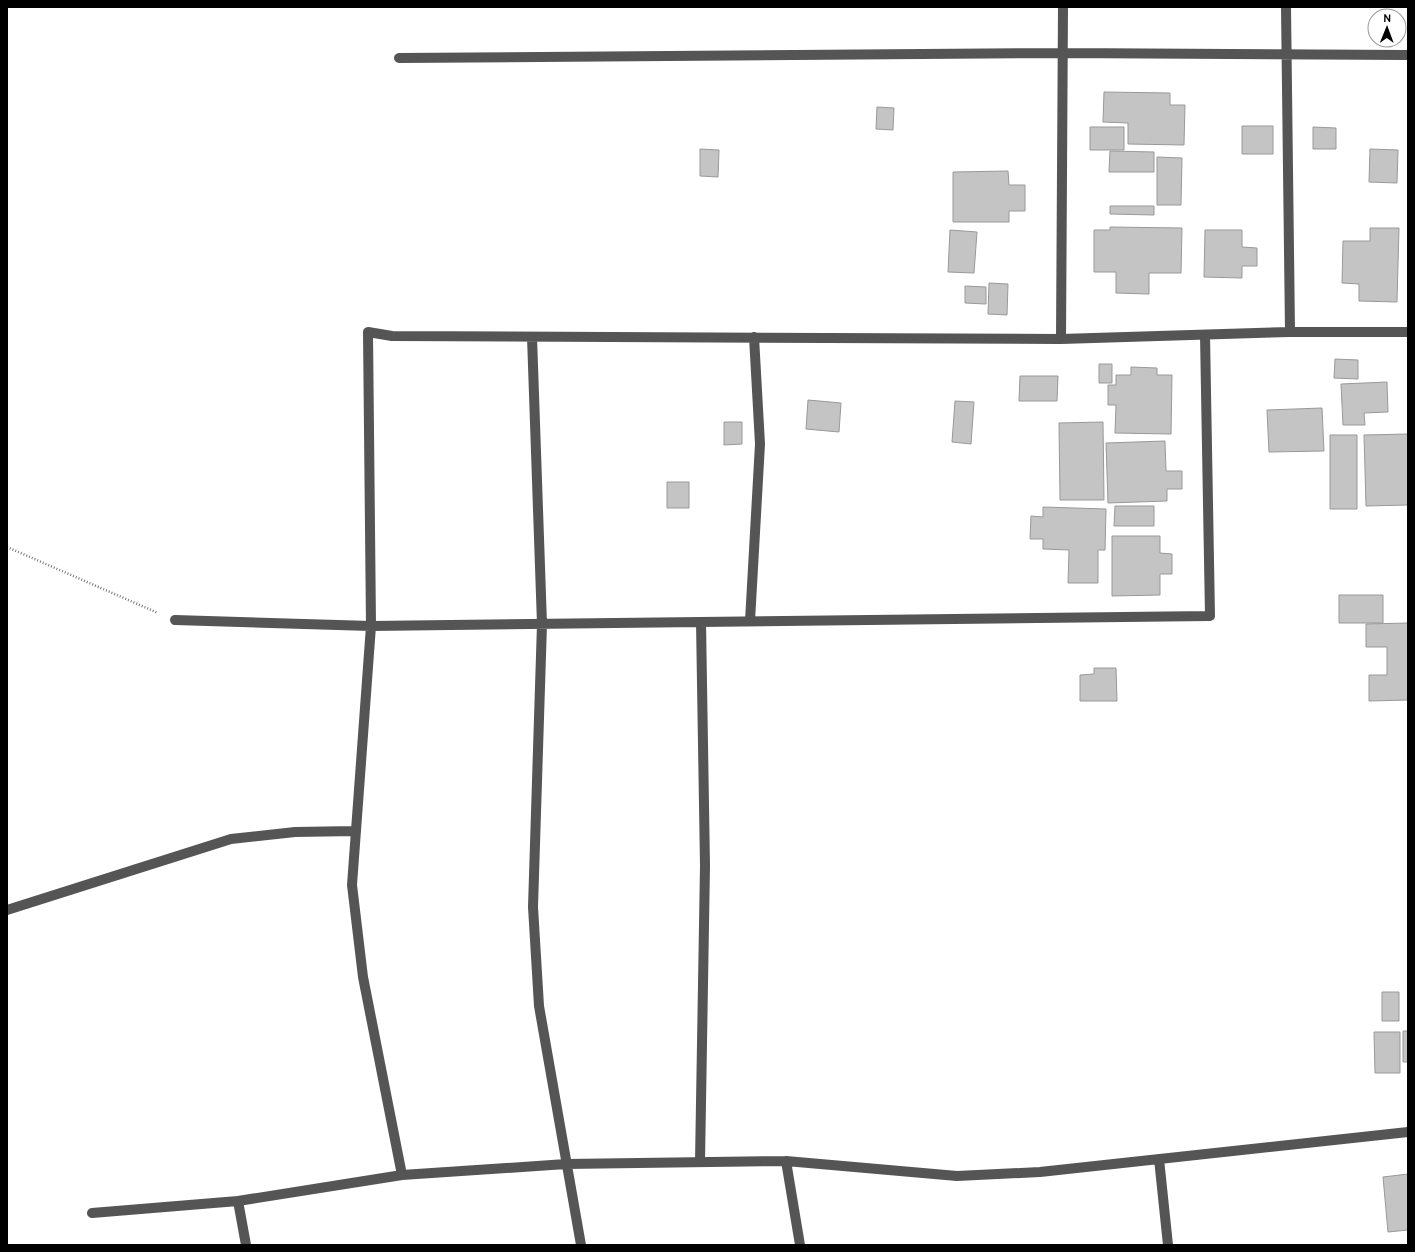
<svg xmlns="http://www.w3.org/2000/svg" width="1415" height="1252" viewBox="0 0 1415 1252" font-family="Cabin,sans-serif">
  <rect width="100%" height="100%" fill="#fff"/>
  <path fill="#c4c4c4" stroke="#999" d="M1104 92 1170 93V105H1185L1184 145 1128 144V123L1103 122Z
    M877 107 894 108 893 130 876 129Z
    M1242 126H1273V154H1242Z
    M1090 127H1124V150H1090Z
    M1313 127 1336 128V149H1313Z
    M700 149 719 150 718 177 700 176Z
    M1370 149 1398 150 1397 183 1369 182Z
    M1110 151 1154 152V172H1109Z
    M1157 157 1182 158 1181 205H1157Z
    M1008 171 1009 185H1025V211H1009V222H953V172Z
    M1110 206H1154V215L1110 214Z
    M1110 227 1182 228 1181 273H1149V294L1116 293V272H1094V230H1110Z
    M1370 228H1399L1397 302 1359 301V284L1342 283 1343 241H1370Z
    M950 230 977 232 974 273 948 272Z
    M1205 230H1242V247L1257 248V266H1242V278L1204 277Z
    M989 283 1008 284 1007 315 988 314Z
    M965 286 986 287V304L965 303Z
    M1335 359 1358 360V379L1334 378Z
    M1099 364H1112V383H1099Z
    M1131 367 1157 368V375H1172L1171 434 1115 433 1116 405H1108V385H1116V375H1131Z
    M1020 376H1058L1057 401H1019Z
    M1387 382 1388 412 1364 413 1365 425H1343L1341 384Z
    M808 400 841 403 839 432 806 429Z
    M955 401 974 402 971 444 952 442Z
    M1322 408 1324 451 1269 452 1267 410Z
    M724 422H742V444L724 445Z
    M1103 422 1104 500H1060L1059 423Z
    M1408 434V505L1366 506 1364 435Z
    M1330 435H1357V509H1330Z
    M1165 441 1166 471H1182V489H1167V501L1108 503 1106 443Z
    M667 482H689V508H667Z
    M1115 506H1154V526H1114Z
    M1043 507 1106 509 1105 550H1098V583H1068L1069 550 1043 549V539H1030L1031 516 1043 517Z
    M1112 536H1160V553L1172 554V574H1160V595L1112 596Z
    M1339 595H1383V623H1339Z
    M1408 623V700L1369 701V675H1387V647H1366V624Z
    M1094 668H1116L1117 701H1080V675L1094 674Z
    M1382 992H1399V1021H1382Z
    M1403 1031H1408V1062H1403Z
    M1374 1032H1400V1073H1375Z
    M1408 1174V1230L1388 1232 1383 1177Z"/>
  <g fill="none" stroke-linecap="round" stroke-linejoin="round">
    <path stroke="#777" stroke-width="2.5" stroke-dasharray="1 2" stroke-linecap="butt" d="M7 547 158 613"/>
    <path stroke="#555" stroke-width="10" d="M1286 7 1290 332
      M399 58 1063 53 1408 55
      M532 337 542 624 533 907 539 1006 581 1245
      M1061 339 1063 7
      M175 620 371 626 1210 616 1205 335
      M750 621 760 444 754 337
      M7 910 231 839 295 832 356 831
      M1159 1159 1168 1245
      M786 1161 800 1245
      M700 1162 705 866 701 622
      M402 1175 363 977 352 885 371 626 368 332 392 336 1061 339 1290 332H1408
      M238 1201 246 1245
      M92 1213 238 1201 402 1175 566 1164 786 1161 957 1176 1040 1172 1408 1132"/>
  </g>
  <rect width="1415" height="1252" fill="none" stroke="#000000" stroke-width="16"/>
  <g transform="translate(1387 28) rotate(1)"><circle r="19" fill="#ffffff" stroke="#999999"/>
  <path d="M0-3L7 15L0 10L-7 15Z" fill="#000000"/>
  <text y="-6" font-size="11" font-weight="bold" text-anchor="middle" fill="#000000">N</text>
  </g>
</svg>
